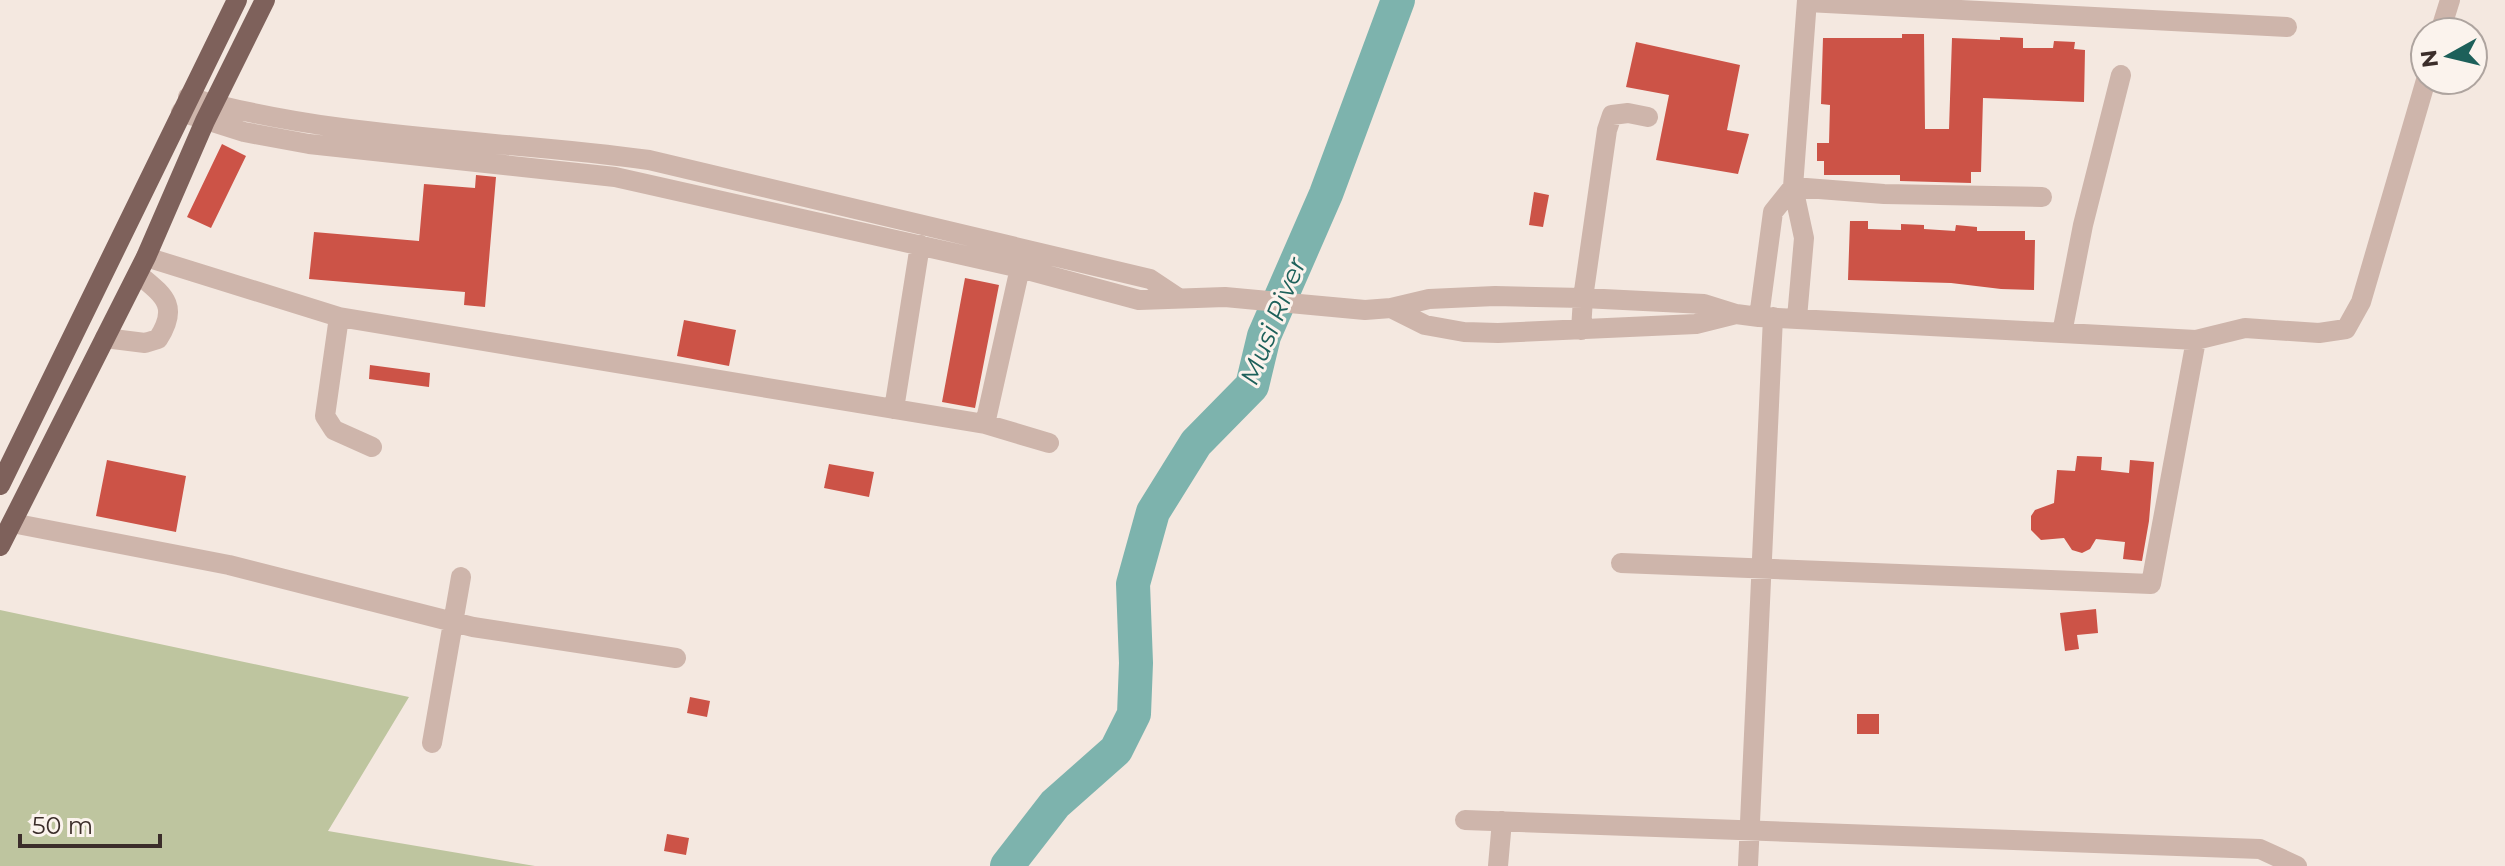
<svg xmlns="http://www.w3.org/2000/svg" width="2505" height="866" viewBox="0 0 2505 866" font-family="Montserrat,sans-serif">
  <rect width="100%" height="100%" fill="#f4e8e0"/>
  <path fill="#bec59f" d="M0 610 409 697 328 831 535 866H0Z"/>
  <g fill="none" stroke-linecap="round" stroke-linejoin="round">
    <path stroke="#7db3ad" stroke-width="34" d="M1007 866 1055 804 1116 750 1134 714 1136 663 1133 584 1153 512 1196 443 1252 386 1264 336 1326 194 1398 0"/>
  </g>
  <path fill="#cc5347" d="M1902 34H1924L1925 129H1949L1952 38 2000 40V37L2023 38V48H2053L2054 41 2075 42 2074 49 2085 50 2084 102 1983 98 1981 172H1971V183L1900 181V175H1824V161H1817V143H1829L1830 105 1821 104 1823 38H1902Z
    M1636 42 1740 65 1727 130 1749 134 1738 174 1656 160 1669 95 1626 87Z
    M222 144 246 156 211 228 187 217Z
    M476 175 496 177 485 307 464 305 465 292 309 279 314 232 419 241 424 184 475 188Z
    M1534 192 1549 195 1543 227 1529 225Z
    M1850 221H1868V229L1901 230V224L1924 225V229L1955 231 1956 225 1977 227V231H2025V240H2035L2034 290 2001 289 1951 283 1848 280Z
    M965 278 999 285 975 408 942 402Z
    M684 320 736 330 729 366 677 356Z
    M370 365 430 373 429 387 369 379Z
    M2077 456 2102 457 2101 470 2129 473 2130 460 2154 462 2149 521 2142 561 2123 559 2125 542 2096 539 2090 549 2082 553 2072 550 2064 538 2041 540 2031 530V516L2035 510 2054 503 2057 470 2075 471Z
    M107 460 186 476 176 532 96 516Z
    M829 464 874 472 869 497 824 488Z
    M2096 609 2098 633 2077 635 2079 649 2065 651 2060 613Z
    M690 697 710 701 707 717 687 713Z
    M1857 714H1879V734H1857Z
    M667 834 689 838 686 855 664 851Z"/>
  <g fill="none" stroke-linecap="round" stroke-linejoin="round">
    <path stroke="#ceb5ab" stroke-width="20" d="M1807 2 2287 27
      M2440 32 2450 0
      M188 97C338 140 496 139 649 160L1150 279 1177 297
      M181 112 244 132 309 144 615 177 1020 268 1139 300 1225 297 1365 310 1391 308 1429 299 1495 296 1583 298 1704 304 1736 314 1759 317 2196 340 2245 328 2319 333 2346 329 2361 302 2426 80
      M1793 187 1884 194 2042 197
      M146 257 339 317 985 424 1020 268
      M1391 308 1425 325 1464 332 1498 333 1696 324 1736 314
      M339 317 325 416 334 430 372 447
      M1759 317 1773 212 1793 187
      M1797 318 1804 238 1793 187 1807 0
      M1581 330 1583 298 1607 130 1612 115 1628 113 1648 117
      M2062 333 2083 225 2121 75
      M105 338 145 343 158 339C180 305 163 295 138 274
      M894 409 920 245
      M985 424 1049 443
      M12 523 229 565 473 627 676 658
      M1621 563 2151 584 2196 340
      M432 743 461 577
      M1465 820 2260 849 2297 866
      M1498 866 1502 821
      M1748 866 1773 317"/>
    <path stroke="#7e615b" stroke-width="20" d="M0 485 237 0
      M0 546 146 257 205 121 265 0"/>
  </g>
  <g text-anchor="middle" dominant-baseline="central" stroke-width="6" stroke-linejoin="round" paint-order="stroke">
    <g font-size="26" font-style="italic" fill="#1d605a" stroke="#fbf3ed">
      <text transform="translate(1273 321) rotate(-68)">Musi River</text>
    </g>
  </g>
  <g transform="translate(2449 56) rotate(262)"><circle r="38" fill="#fbf3ed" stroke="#aea49f" stroke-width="2"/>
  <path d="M0-6L14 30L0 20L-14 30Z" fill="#1d605a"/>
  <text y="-12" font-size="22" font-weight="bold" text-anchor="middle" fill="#3b2d2a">N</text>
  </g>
  <path d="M20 834v12h140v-12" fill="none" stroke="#3b2d2a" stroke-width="4"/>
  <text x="32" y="834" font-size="24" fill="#3b2d2a" stroke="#fbf3ed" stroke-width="6" paint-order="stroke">50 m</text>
</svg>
